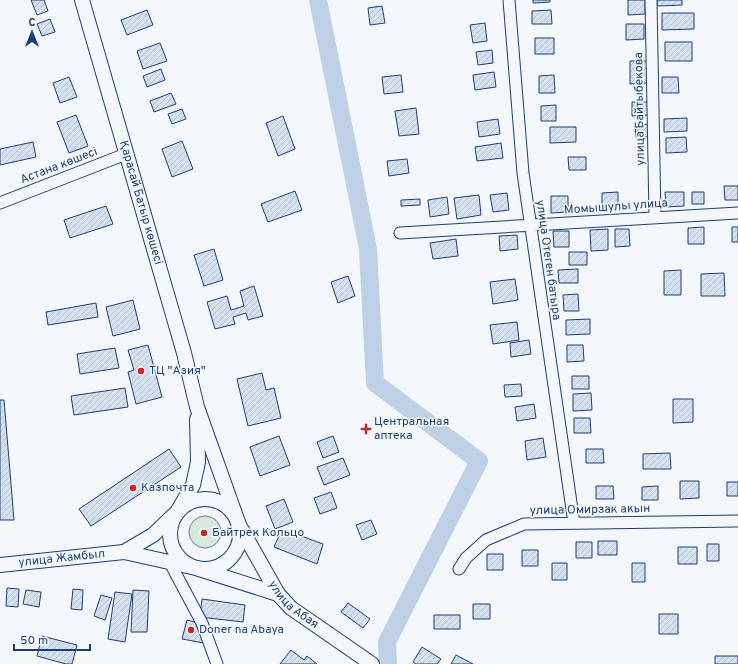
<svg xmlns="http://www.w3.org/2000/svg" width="738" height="664" viewBox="0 0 738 664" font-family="Overpass,sans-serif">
  <defs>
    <pattern id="building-hatch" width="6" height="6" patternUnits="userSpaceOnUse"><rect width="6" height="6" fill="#d5e0f0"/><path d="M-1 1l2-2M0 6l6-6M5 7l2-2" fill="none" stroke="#b6c1d1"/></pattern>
  </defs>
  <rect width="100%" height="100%" fill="#f4f7fb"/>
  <path fill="#d7e8df" stroke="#687fa3" d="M189 532a16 16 0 1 1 32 0a16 16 0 1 1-32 0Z"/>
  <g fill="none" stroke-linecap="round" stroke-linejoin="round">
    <path stroke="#bed0e5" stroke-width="18" d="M318 0 368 249 375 383 479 461 387 642 388 664"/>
  </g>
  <path fill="url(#building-hatch)" stroke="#1d3f73" d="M31 0H44L48 11 37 15Z
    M533 0H550V2L533 3Z
    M628 0H645V14L628 15Z
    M657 0H682V5L657 6Z
    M382 6 385 23 370 25 368 8Z
    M147 10 153 25 127 35 121 20Z
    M551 10 552 24H532V11Z
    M662 13H694V29L662 30Z
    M50 19 55 32 42 36 37 24Z
    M485 23 487 41 473 43 470 25Z
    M626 24H644V39L626 40Z
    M535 38H554V54H535Z
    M665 42H692V61H665Z
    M160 43 167 61 143 69 137 51Z
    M492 50 493 63 478 65 476 52Z
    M630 61H647L648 83 630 84Z
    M161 69 165 80 147 87 143 76Z
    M494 72 496 87 475 90 473 75Z
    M401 75 403 92 384 94 382 77Z
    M554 75 555 93H539V76Z
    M69 77 77 97 60 103 53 83Z
    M662 77H678L679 93H662Z
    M171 93 176 104 154 112 150 101Z
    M632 102H649V115L632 116Z
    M556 105V121H541V106Z
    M416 108 419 134 399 136 395 111Z
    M182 109 186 119 172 124 168 114Z
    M76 115 88 146 69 153 57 122Z
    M283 116 295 149 278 156 266 123Z
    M687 118V131L664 132V119Z
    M498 119 500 134 479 137 477 122Z
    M650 124V137H636L635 125Z
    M550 127H576V142L550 143Z
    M686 137 687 152 666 153V138Z
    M182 141 193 169 172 177 162 149Z
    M33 142 36 157 0 165V149Z
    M501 143 503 158 477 161 475 147Z
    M568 157H586V170H569Z
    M407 159 409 173 389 176 387 161Z
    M724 186H738V200H725Z
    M295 191 302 210 268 222 261 204Z
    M618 192V209H602V193Z
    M665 192H684V206L666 207Z
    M692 192H704V204H692Z
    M507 193 509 210 493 212 490 195Z
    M479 195 481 215 457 219 454 198Z
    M551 196H568V212L551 213Z
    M447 197 449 214 430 217 428 200Z
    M420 199V205L401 206V200Z
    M106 206 113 224 70 238 64 220Z
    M704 227V244H688V228Z
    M732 227H738V242H732Z
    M608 229V250L591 251 590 230Z
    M615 229H629L630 246 615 247Z
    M553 231H569V247H554Z
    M517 235 518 249 500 251 499 236Z
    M456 239 458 256 433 259 430 243Z
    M214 249 223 280 204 286 194 255Z
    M569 252H587V265H569Z
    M578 269V283H559L558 270Z
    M681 270V295H664V271Z
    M724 273 725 296H701V274Z
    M348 276 355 296 338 303 331 282Z
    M515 279 518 300 493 304 490 282Z
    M254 286 263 316 248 320 246 313 233 317 235 324 215 329 207 302 227 296 231 310 244 306 240 291Z
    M578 294 579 311H564L563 295Z
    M133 300 140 329 113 336 106 307Z
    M96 303 98 317 48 325 46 312Z
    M590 319V334L566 335V320Z
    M517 322 519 340 493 344 490 325Z
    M529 340 531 354 511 357 510 343Z
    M148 345 162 397 136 404 128 372 134 370 128 350Z
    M567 345H583L584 361 567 362Z
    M115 348 119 368 80 374 77 354Z
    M262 373 266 390 274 388 281 418 248 426 237 379Z
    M572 376H589V389H572Z
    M521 384 522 396 505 397 504 385Z
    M125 388 128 407 74 415 71 396Z
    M591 393 592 410 573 411V394Z
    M673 399H693V422L673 423Z
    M0 400H4L14 520H0Z
    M534 404 536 418 517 421 515 407Z
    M574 418H590L591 433H574Z
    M279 436 290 465 260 476 250 447Z
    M333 436 339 452 323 458 317 442Z
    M543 438 546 457 527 460 525 441Z
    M169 449 181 467 91 526 79 509Z
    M586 449H603L604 463H586Z
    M670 453 671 469H643V454Z
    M343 458 350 475 324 485 317 467Z
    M680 481H699V498L680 499Z
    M727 482H738V496H727Z
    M596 486H613L614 499H596Z
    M658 486V500H642V487Z
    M331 492 337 508 320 514 314 498Z
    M284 499 293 522 275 529 266 506Z
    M371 520 377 534 362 540 356 525Z
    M282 529 323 544 317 564 274 547Z
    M598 541H617V555H598Z
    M576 542H592V558H576Z
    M707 544H719V561H707Z
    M678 547H697V564H678Z
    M522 550H538V566H522Z
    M487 554H503V570H487Z
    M552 563H567V580H552Z
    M632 563H645V582H632Z
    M7 588 19 589 18 607 6 606Z
    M73 589 83 590 82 610 71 609Z
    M26 590 41 592 39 607 23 604Z
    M133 590 149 591 147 632H131Z
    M115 592 132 594 125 642 108 639Z
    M101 595 112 598 105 620 94 616Z
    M202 599 245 605 243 622 200 617Z
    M348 603 370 619 363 628 341 612Z
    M473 604H490V619H473Z
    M659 614H678V634H659Z
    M434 615H460V629H434Z
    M187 620 195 622 204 643 182 639Z
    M42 636 77 645 72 664H66L37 656Z
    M422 647 441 659 437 664H416L413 662Z
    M291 650 304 660 307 656 317 664H280Z
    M456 655 473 664H451Z
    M715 656H738V664H715Z"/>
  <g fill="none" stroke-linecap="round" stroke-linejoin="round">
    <defs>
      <path id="minor" d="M509 0 523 173 574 523
        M651 0 655 217
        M0 203 126 154
        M400 233 738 213
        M169 561 202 623 217 664
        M459 569 466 558 486 540 524 524 738 521"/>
      <g id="major">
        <path id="s1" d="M82 0 184 353 197 407 239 525 278 594 291 608 372 664"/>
        <circle cx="205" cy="534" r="35"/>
        <path d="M124 552 153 535 177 512 193 485 198 462 197 419"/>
        <path id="s2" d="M0 565 124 552 196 568 278 594"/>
      </g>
    </defs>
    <use href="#minor" stroke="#1d3f73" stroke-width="13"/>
    <use href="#major" stroke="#1d3f73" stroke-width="16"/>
    <use href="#minor" stroke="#f4f7fb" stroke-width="11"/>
    <use href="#major" stroke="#f4f7fb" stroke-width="14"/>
  </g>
  <g fill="#c62828" stroke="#f4f7fb" stroke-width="1.5">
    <circle cx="141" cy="371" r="4"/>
    <path d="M364 423h4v4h4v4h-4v4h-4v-4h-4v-4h4z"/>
    <circle cx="133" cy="488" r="4"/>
    <circle cx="204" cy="533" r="4"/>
    <circle cx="191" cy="630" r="4"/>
  </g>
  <g text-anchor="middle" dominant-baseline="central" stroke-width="3" stroke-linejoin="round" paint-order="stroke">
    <g font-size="12" fill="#1d3f73" stroke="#f4f7fb">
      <text transform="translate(640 109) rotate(-91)">улица Байтыбекова</text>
      <text transform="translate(59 166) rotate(-21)">Астана көшесі</text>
      <text stroke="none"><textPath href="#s1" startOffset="211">Қарасай Батыр көшесі</textPath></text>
      <text transform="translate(616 207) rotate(-4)">Момышулы улица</text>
      <text transform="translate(548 260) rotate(82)">улица Отеген батыра</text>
      <text transform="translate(590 510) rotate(-1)">улица Омирзак акын</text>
      <text stroke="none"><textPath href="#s2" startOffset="62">улица Жамбыл</textPath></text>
      <text stroke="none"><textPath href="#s1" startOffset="646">улица Абая</textPath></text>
    </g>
    <g font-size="12" fill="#1d3f73" stroke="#f4f7fb" text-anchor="start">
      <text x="149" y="371">ТЦ "Азия"</text>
      <text x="374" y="422">Центральная<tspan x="374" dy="14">аптека</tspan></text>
      <text x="141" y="488">Казпочта</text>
      <text x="212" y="533">Байтрек Кольцо</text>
      <text x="199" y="630">Doner na Abaya</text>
    </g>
  </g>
  <g transform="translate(32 32)" stroke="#f4f7fb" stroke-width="3" paint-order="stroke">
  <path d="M0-3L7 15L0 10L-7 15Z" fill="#1d3f73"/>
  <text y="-6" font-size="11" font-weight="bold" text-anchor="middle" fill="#1d3f73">С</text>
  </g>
  <path d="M14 644v6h76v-6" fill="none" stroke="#1d3f73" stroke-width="2"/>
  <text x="20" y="644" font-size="12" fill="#1d3f73" stroke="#f4f7fb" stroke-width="3" paint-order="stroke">50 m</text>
</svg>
